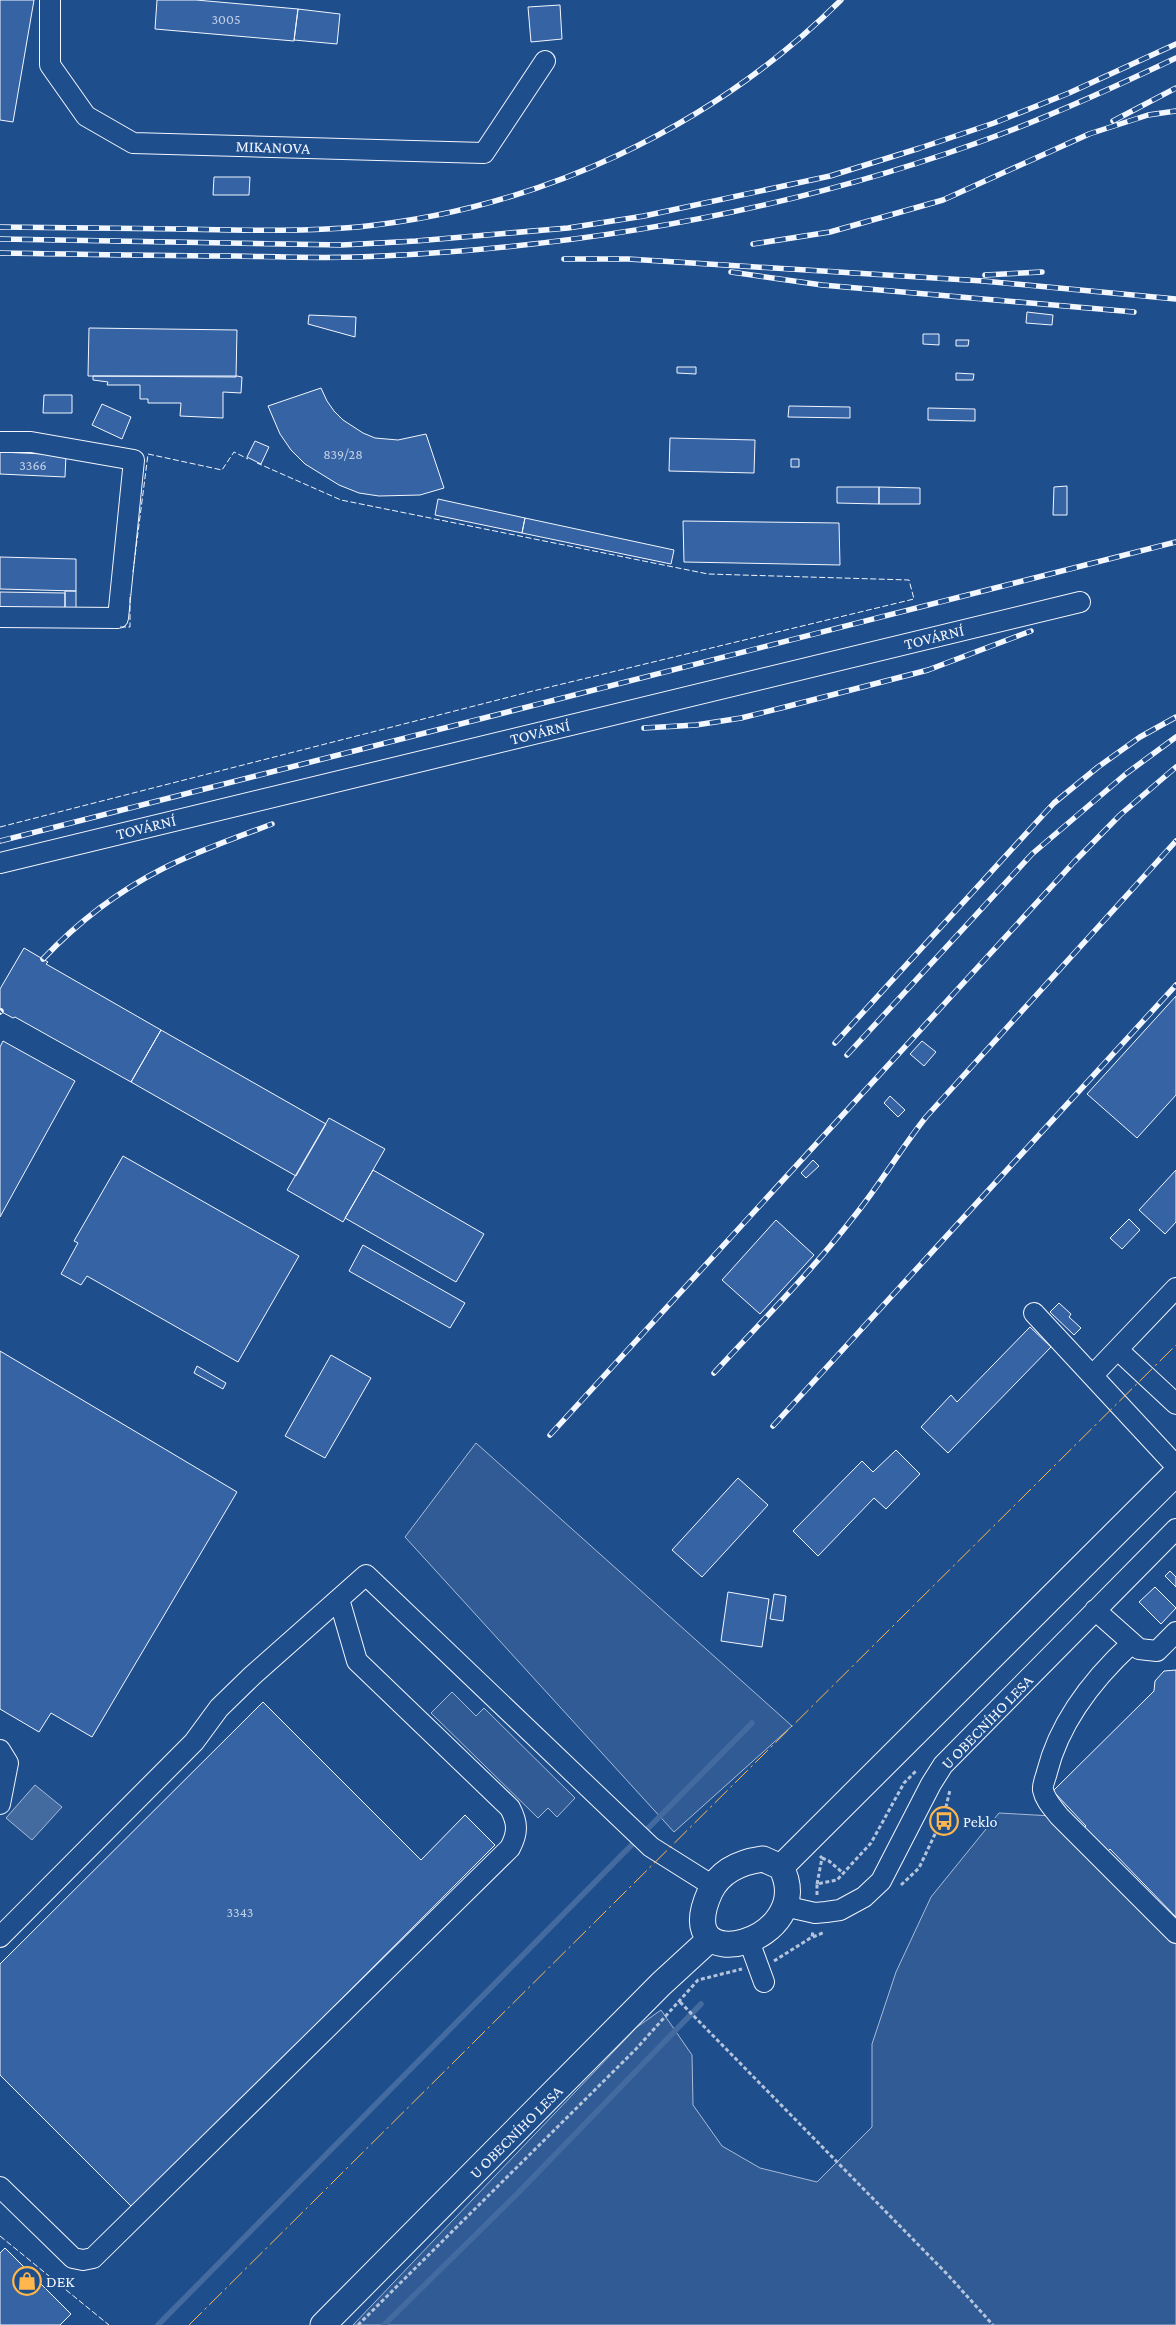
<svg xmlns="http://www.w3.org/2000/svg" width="1176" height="2325" viewBox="0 0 1176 2325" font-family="'Crimson Pro',serif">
  <rect width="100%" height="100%" fill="#1f4e8c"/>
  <path fill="#305b95" stroke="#a8bbd7" d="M476 1443 792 1726 674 1832 405 1537Z
    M452 1692 476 1716 484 1708 575 1798 557 1817 548 1808 538 1818 431 1713Z
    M999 1813 1052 1816 1176 1939V2325H353L637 2027 661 2010 692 2055 693 2105 722 2146 760 2168 817 2182 872 2127V2044L896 1972 931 1897Z"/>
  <path fill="#446ba0" stroke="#a8bbd7" d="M35 1785 62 1807 32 1840 6 1818Z"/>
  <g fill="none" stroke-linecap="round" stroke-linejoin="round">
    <path stroke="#446ba0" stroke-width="5.5" d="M158 2325 752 1723
      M384 2325 517 2194 701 2004"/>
  </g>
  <path fill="#3563a3" stroke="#f2f6ff" d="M0 0H34L13 122 0 120Z
    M157 0H196L298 9 294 41 155 29Z
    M560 5 562 39 531 42 528 7Z
    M298 9 340 14 337 44 294 40Z
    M214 177H250L249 195H213Z
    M1027 312 1053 315 1052 325 1026 323Z
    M309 315 356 317 355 337 308 324Z
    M89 328 237 330 236 377 88 376Z
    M923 334H939V345L923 344Z
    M956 340H969L968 346H956Z
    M677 367H696V374L677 373Z
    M956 373 974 374 973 380H956Z
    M93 376H237L242 377 241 393 223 392V418L180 416 181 403H148V399H140V385H107L108 382 93 380Z
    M321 388 327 401 334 411 343 420 363 433 375 438 398 440 426 434 444 488 420 495 379 496 359 493 339 485 305 464 291 450 280 434 268 406Z
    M44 395H72V413H43Z
    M102 404 131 417 122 439 92 425Z
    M789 406 850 407V418L788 417Z
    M928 408 975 409V421L928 420Z
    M670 438 755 440 754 473 669 471Z
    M255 441 269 447 261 464 247 457Z
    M0 452 66 455 65 477 0 474Z
    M791 459H799V467H791Z
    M1067 486V515H1053L1054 487Z
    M837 487H879V504L837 503Z
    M879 487 920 488V504H879Z
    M438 499 525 518 522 533 435 515Z
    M525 518 674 550 671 564 522 533Z
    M683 521 839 523 840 565 684 562Z
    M0 557 76 559V591L0 589Z
    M65 591H76V609H65Z
    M0 592 65 593V609L0 608Z
    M24 948 48 962 46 964 161 1030 131 1082 15 1017 13 1018 0 1011V989Z
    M1176 996V1095L1137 1138 1087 1094Z
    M161 1030 326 1124 296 1176 131 1082Z
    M3 1041 75 1081 0 1217V1047Z
    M922 1041 936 1052 924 1066 910 1054Z
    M890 1096 905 1110 898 1117 884 1103Z
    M329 1118 385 1149 343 1222 287 1190Z
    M123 1156 299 1256 238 1362 87 1276 81 1285 61 1274 78 1243 74 1241Z
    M813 1160 819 1166 806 1178 801 1173Z
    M373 1170 484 1234 456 1282 345 1218Z
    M1176 1170V1222L1165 1234 1139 1210Z
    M1129 1219 1140 1230 1122 1249 1110 1238Z
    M776 1220 814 1255 760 1314 722 1280Z
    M363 1245 465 1303 450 1328 349 1271Z
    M1059 1303 1071 1314 1069 1317 1081 1328 1074 1335 1050 1312Z
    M1030 1327 1051 1347 948 1453 921 1427 951 1395 957 1402Z
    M0 1351 237 1492 92 1737 51 1713 39 1732 0 1709Z
    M331 1355 371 1378 325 1458 285 1436Z
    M197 1366 226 1383 223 1389 194 1373Z
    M896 1450 920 1474 886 1509 874 1498 818 1556 793 1531 862 1461 873 1472Z
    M738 1478 768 1505 702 1577 672 1550Z
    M1170 1571 1176 1577V1587L1165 1576Z
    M1155 1587 1176 1608 1161 1624 1139 1602Z
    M728 1592 769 1599 762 1647 721 1641Z
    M774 1594 786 1596 783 1621 770 1619Z
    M1176 1670V1917L1110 1849 1104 1855 1080 1831 1086 1826 1053 1791 1154 1691 1155 1681 1164 1671Z
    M263 1702 421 1860 465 1815 495 1845 133 2208 0 2075V1964Z
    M5 2248 71 2314 60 2325H0V2253Z"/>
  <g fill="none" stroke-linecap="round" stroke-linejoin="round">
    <defs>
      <path id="minor" d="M50 0V65L86 116 133 143 484 153 545 61
        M0 442H31L134 460 118 618 0 617
        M0 863 1080 602
        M1034 1313 1176 1466
        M1118 1350 1176 1404
        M1093 1375 1176 1288
        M1095 1610 1139 1649 1157 1651 1176 1632
        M1132 1643C1094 1678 1060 1720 1047 1772 1046 1777 1042 1785 1043 1790 1045 1800 1053 1808 1059 1816L1176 1933
        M0 1750 8 1763 0 1804
        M784 1906 815 1913 826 1912 840 1910 864 1897 881 1881 931 1784 943 1765 1176 1529
        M0 1937 194 1742 219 1708 253 1675 366 1575 651 1847 713 1886
        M749 1941 764 1982
        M0 2187 73 2258 83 2260 93 2258 510 1848C518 1833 518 1823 510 1808L357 1661 339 1599"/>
      <path id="major" d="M763 1859 781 1867C820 1941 668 1984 710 1892 720 1871 741 1862 763 1859Z
        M781 1867 1176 1473
        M323 2325 661 1984 710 1939"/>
    </defs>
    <use href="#minor" stroke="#f2f6ff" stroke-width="22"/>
    <use href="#major" stroke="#f2f6ff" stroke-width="27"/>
    <path stroke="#b3c4dc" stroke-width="3" stroke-dasharray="4 2.5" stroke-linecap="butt" d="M822 1858 829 1861 843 1873
      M817 1884 822 1858 820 1856
      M901 1885 919 1868 944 1815 950 1790
      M817 1895V1884L837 1880 871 1843 904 1783 916 1771
      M813 1937 825 1932
      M774 1961 812 1937 813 1931
      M680 2002 948 2275 993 2325
      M358 2325 636 2049 698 1980 742 1969"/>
    <use href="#minor" stroke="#1f4e8c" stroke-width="20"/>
    <use href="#major" stroke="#1f4e8c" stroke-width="25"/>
    <defs>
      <path id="rail" d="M1113 121 1176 88
        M0 227C60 228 121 228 181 229 240 230 299 232 358 227 539 209 712 128 841 0
        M0 239 342 245 416 241 568 228 644 216 830 176 920 148 994 123 1069 93 1176 44
        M753 244 830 232 943 200 1089 134 1148 115 1176 111
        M0 253C79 254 158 256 236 256 285 257 334 259 382 256 594 246 805 208 1004 133 1062 111 1119 85 1176 58
        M564 259H628L983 281 1176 299
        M731 272 822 285 1134 312
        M985 275 1042 272
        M644 728 696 725 741 718 789 706 928 670 1031 631
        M0 841 1176 542
        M43 959C77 923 117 892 162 869 197 851 235 838 272 824
        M0 1012 1 1011
        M835 1043 1054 803 1098 767 1140 737 1176 717
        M847 1055 1032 854 1127 773 1176 737
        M714 1373C761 1322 810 1273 852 1219 879 1186 900 1150 926 1117L1176 841
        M773 1426 1176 985
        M550 1435 1074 862 1120 815 1176 767"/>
    </defs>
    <use href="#rail" stroke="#f2f6ff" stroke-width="5.5"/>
    <use href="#rail" stroke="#1f4e8c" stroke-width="4" stroke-dasharray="11" stroke-linecap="butt"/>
    <path stroke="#f2f6ff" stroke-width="1" stroke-dasharray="6 2.5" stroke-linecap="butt" d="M133 572 148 454 222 470 234 452 248 459
      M120 627H130V594
      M0 827 529 692 914 599 909 580 708 574 341 500 257 463
      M0 2236 109 2325"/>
    <path stroke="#ffb74d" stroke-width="1" stroke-dasharray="18 4 2.5 4" stroke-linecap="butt" d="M189 2325 1176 1345"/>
  </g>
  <defs>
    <symbol id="bus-ring" viewBox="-11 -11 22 22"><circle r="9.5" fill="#1f4e8c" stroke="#ffb74d" stroke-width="1.5"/><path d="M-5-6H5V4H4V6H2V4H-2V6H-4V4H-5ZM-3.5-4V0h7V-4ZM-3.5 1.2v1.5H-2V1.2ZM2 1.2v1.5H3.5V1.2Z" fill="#ffb74d"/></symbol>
    <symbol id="shop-ring" viewBox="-11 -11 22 22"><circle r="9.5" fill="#1f4e8c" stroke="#ffb74d" stroke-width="1.5"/><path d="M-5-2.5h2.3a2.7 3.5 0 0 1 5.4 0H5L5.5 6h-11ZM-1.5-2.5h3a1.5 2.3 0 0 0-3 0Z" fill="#ffb74d"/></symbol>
  </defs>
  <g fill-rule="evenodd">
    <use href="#bus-ring" x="928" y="1805" width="32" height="32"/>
    <use href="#shop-ring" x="11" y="2265" width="32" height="32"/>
  </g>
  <g text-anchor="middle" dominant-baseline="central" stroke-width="4" stroke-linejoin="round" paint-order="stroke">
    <g font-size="14" fill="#c3d1e8">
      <text x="226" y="19">3005</text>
      <text x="343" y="454">839/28</text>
      <text x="33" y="465">3366</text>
      <text x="240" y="1912">3343</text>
    </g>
    <g font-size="16" fill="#f2f6ff" stroke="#1f4e8c">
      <text transform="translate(273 147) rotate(2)">MIKANOVA</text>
      <text transform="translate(934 637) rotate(-14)">TOVÁRNÍ</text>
      <text transform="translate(540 732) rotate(-14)">TOVÁRNÍ</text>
      <text transform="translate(146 827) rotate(-14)">TOVÁRNÍ</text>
      <text transform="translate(987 1722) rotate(-46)">U OBECNÍHO LESA</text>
      <text transform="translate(516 2132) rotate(-45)">U OBECNÍHO LESA</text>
    </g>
    <g font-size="16" fill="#f2f6ff" stroke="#1f4e8c" text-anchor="start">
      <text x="963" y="1821">Peklo</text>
      <text x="46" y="2281">DEK</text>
    </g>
  </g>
</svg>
